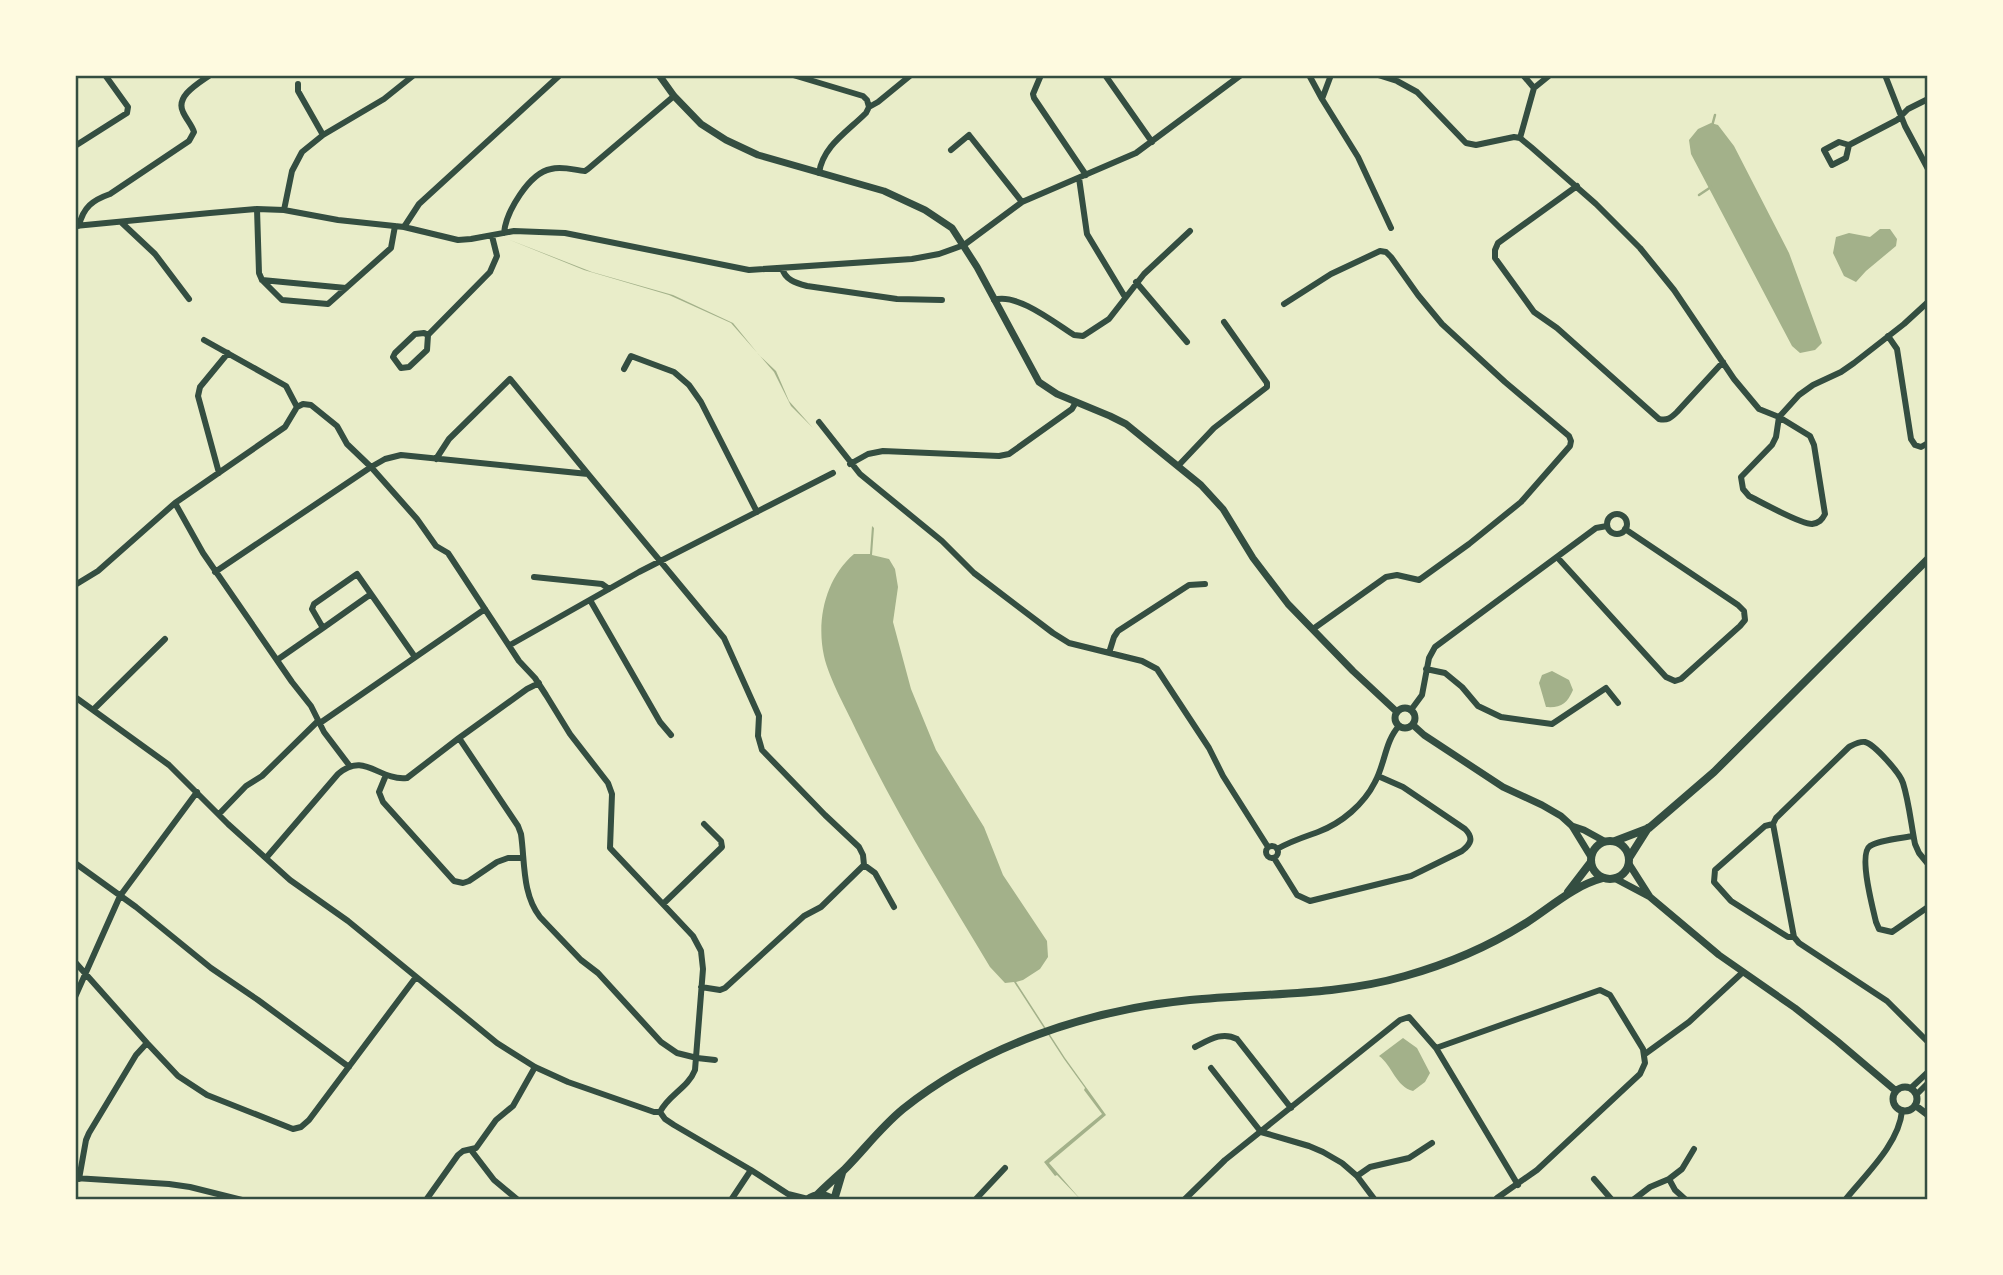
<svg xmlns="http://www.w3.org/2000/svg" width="2003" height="1275" viewBox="0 0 2003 1275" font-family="'Open Sans',sans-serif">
  <rect width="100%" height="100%" fill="#e9edc9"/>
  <path fill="#a3b18a" d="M1711 123 1718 125 1734 146 1789 253 1822 343 1815 350 1800 353 1792 346 1691 154 1689 140 1698 129Z
    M1880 229H1890L1897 239 1896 246 1866 271 1856 282 1844 276 1833 253 1836 237 1849 233 1870 237Z
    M505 238 592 272 673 295 733 323 759 355 776 371 789 401 813 428 791 406 774 372 731 323 669 295 584 270Z
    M872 526 874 528 872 555 889 559 895 569 898 587 893 622 911 689 936 750 984 827 1003 875 1047 941 1048 957 1040 969 1023 980 1016 982 1065 1058 1106 1115 1049 1163 1081 1200 1057 1175 1055 1176 1044 1162 1102 1114 1084 1090 1085 1088 1064 1059 1014 982 1005 983 990 967C944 890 897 815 858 734 848 712 829 679 824 656 816 619 826 578 854 554H870Z
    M1552 671 1569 680 1573 690C1567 704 1561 708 1546 707L1539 683 1542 675Z
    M1403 1038 1417 1048 1430 1073 1425 1082 1413 1091C1396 1087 1392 1065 1379 1056Z"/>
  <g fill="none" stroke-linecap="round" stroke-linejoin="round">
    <path stroke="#a3b18a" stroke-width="2.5" d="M1712 126 1715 115
      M1699 195 1711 187"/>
    <path stroke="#344e41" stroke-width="6" d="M793 75 863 96 867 100 869 107
      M1041 75 1033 94 1034 98 1086 175
      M1105 75 1152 142
      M1309 75 1322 99
      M1331 75 1322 99 1358 157 1391 228
      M1378 75 1397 81 1417 92 1466 143 1476 145 1514 137 1520 138 1531 147 1596 204 1640 248 1674 290 1734 379 1759 409 1779 417 1810 436 1814 445 1825 514C1822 520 1819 523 1812 524 1800 524 1761 502 1749 496L1743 489 1741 477 1772 445 1776 437 1779 417
      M1523 75 1534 88
      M1885 75 1905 126 1928 169
      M298 84V91L323 135
      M1520 138 1534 88 1550 75
      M1849 145 1846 158 1832 165 1824 150 1839 142 1849 145 1897 120 1908 109 1928 99
      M75 146 127 113 128 107 105 75
      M951 150 969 135 1022 202
      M819 173C823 146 847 132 866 113L869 107 878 102 911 75
      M1079 178 1087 234 1125 297
      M1577 186 1498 243 1495 250V258L1534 312 1557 328 1659 419C1667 421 1671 418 1677 412L1723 362
      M257 209 259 273 262 280 282 300 328 304 391 248 395 226
      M284 210 292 171 302 152 323 135 384 99 414 75
      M122 223 155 254 189 299
      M75 226 210 213 257 209 284 210 338 220 404 227 458 240 471 239 514 231 565 233 749 270 912 259 939 254 964 245 1022 202 1136 153 1241 75
      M79 226C83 207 93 200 110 194L189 141 194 132C192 125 186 119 183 112 175 96 199 83 210 75
      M404 227 419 204 560 75
      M504 233C506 212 529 173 551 169 562 166 574 170 585 171L588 169 674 96
      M782 268C785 280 796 283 807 286L897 299 942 300
      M262 280 346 288
      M1136 282 1187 342
      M994 300C1016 292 1055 323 1074 335L1083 336 1109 319 1144 274 1190 231
      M1284 304 1331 274 1380 251 1386 252 1391 257 1418 295 1442 324 1505 382 1569 436 1571 441 1570 446 1521 502 1469 544 1419 580 1397 575 1386 577 1313 629
      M428 335 424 333 415 334 395 353 393 357 401 368 409 367 427 350 428 335 490 272 497 256 492 236
      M1888 336 1897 349 1911 439 1915 445 1921 447 1928 443
      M204 340 286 386 297 407 303 404 311 405 337 426 347 444 371 467 417 519 436 546 448 553 519 661 535 678 546 695 570 734 608 783 612 794 610 848 693 936 701 951 703 969 695 1070C688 1088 668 1095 660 1112
      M624 369 631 356 674 372 689 385 701 402 757 512
      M1779 417 1799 395 1813 385 1841 372 1854 363 1904 324 1928 302
      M819 422 860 474 942 541 974 573 1053 633 1069 643 1142 661 1157 669 1209 748 1223 776 1268 847
      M436 459 449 439 510 379 588 474
      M850 464 868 454 883 451 999 456 1009 454 1072 409 1076 402
      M1178 466 1214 428 1267 387V383L1224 322
      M219 473 198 396 200 387 228 353
      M175 503 203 553 292 682 311 706 324 732 349 765
      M1607 524a10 10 0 1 1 20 0a10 10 0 1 1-20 0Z
      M1557 557 1666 677 1675 681 1681 679 1740 626 1745 620 1744 611 1738 605 1625 529
      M215 572 371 467 385 459 401 455 588 474 724 638 759 716 758 736 762 750 825 815 859 847 863 855 864 865 875 873 894 907
      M534 577 602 584 609 589
      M75 585 98 571 175 503 285 427 297 407
      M371 594 323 628 312 609 314 604 357 574 415 657
      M590 600 660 722 671 735
      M510 645 639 572 833 473
      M1109 653 1114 637 1118 631 1189 585 1205 584
      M277 660 323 628
      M1426 669 1445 673 1462 687 1478 706 1501 717 1552 724 1606 688 1618 703
      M75 697 169 765 228 824 290 880 348 921 497 1043 535 1067 568 1082 654 1112H660L665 1119 674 1125 751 1170 788 1194 808 1199
      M93 710 165 639
      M1411 710 1422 695 1429 658 1435 647 1596 528 1607 526
      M320 723 485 609
      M459 738 518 826 521 834C525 862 522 894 540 917L581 960 598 973 661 1042 677 1053 697 1058 715 1060
      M386 775 379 792 383 802 454 881 463 883 469 881 497 862 508 858H523
      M219 814 246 786 262 776 318 721
      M1773 824 1765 826 1715 870 1714 882 1731 901 1788 937H1794
      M1913 836C1902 838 1878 840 1870 846 1858 854 1873 909 1876 922L1879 929 1892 932 1928 907
      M1266 852a6 6 0 1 1 12 0a6 6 0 1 1-12 0Z
      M1277 849C1291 841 1304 837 1318 832 1342 823 1364 804 1375 782 1385 764 1385 741 1399 726
      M266 858 338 774C365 751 378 781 407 778L459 738 527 689 539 683
      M1274 858 1297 895 1310 901 1411 876 1462 851C1471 844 1474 838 1465 829L1403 787 1378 776
      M75 863 136 907 211 968 258 1000 349 1067
      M1928 864 1919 853 1915 844C1911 824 1909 802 1903 783 1900 773 1874 744 1865 742 1859 741 1853 745 1849 747L1776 818 1773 824 1794 937 1799 943 1887 1001 1928 1042
      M663 904 722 847 721 841 704 824
      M75 962 147 1043 178 1076 207 1095 293 1129 301 1127 309 1120 416 977
      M701 987 720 990 725 988 804 916 821 907 864 865
      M75 997 120 896 197 792
      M1195 1047C1209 1040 1222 1031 1237 1039L1291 1108
      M1436 1048 1600 990 1610 995 1643 1049 1645 1063 1640 1074 1537 1170 1497 1198
      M1645 1054 1689 1022 1743 972
      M1211 1068 1261 1132 1309 1146 1323 1152 1342 1163 1357 1176 1375 1200
      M1911 1088 1928 1072
      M1917 1094 1928 1083
      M471 1150 494 1180 518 1200
      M1357 1176 1370 1167 1409 1158 1432 1143
      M75 1178 169 1184 190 1187 242 1200
      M79 1179 86 1140 89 1133 136 1055 147 1043
      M1594 1179 1612 1200
      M1669 1179 1682 1169 1694 1149
      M426 1200 458 1155 463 1151 476 1148 496 1120 513 1106 535 1067
      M731 1200 751 1170
      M975 1200 1005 1168
      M1184 1200 1225 1160 1400 1020 1409 1017 1436 1048 1518 1185
      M1633 1200 1650 1187 1669 1179 1675 1190 1686 1200
      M1845 1200C1865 1175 1899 1144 1902 1111"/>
    <path stroke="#344e41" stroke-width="7" d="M659 75 674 96 701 124 726 140 758 155 884 191 925 210 952 228 977 267 1039 382 1057 394 1110 416 1126 424 1201 485 1223 509 1253 558 1288 604 1353 671 1397 712
      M1395 718a10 10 0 1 1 20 0a10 10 0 1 1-20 0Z
      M1413 725 1424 735 1503 787 1542 805 1561 816 1572 826 1591 857
      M1572 826 1584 830 1604 841
      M1629 864 1650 897
      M1616 879 1650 897 1719 955 1795 1008 1837 1041 1896 1091
      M1893 1099a12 12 0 1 1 24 0a12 12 0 1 1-24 0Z
      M1916 1106 1928 1115"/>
    <path stroke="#344e41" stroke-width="8" d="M1591 860a19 19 0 1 1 38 0a19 19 0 1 1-38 0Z
      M1615 841 1649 828 1714 772 1928 559
      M1629 858 1648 828
      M1568 892 1591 862
      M817 1195C826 1186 835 1178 844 1170 864 1150 880 1128 903 1109 983 1045 1089 1010 1190 1000 1262 993 1336 996 1405 976 1448 964 1488 947 1526 923 1551 907 1573 886 1603 878
      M807 1200C816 1193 825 1194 834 1200
      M834 1200 842 1173"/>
  </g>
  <rect width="2003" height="1275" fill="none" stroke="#fefae0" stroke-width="154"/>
  <rect x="77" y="77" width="1849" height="1121" fill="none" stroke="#344e41" stroke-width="2.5"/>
</svg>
